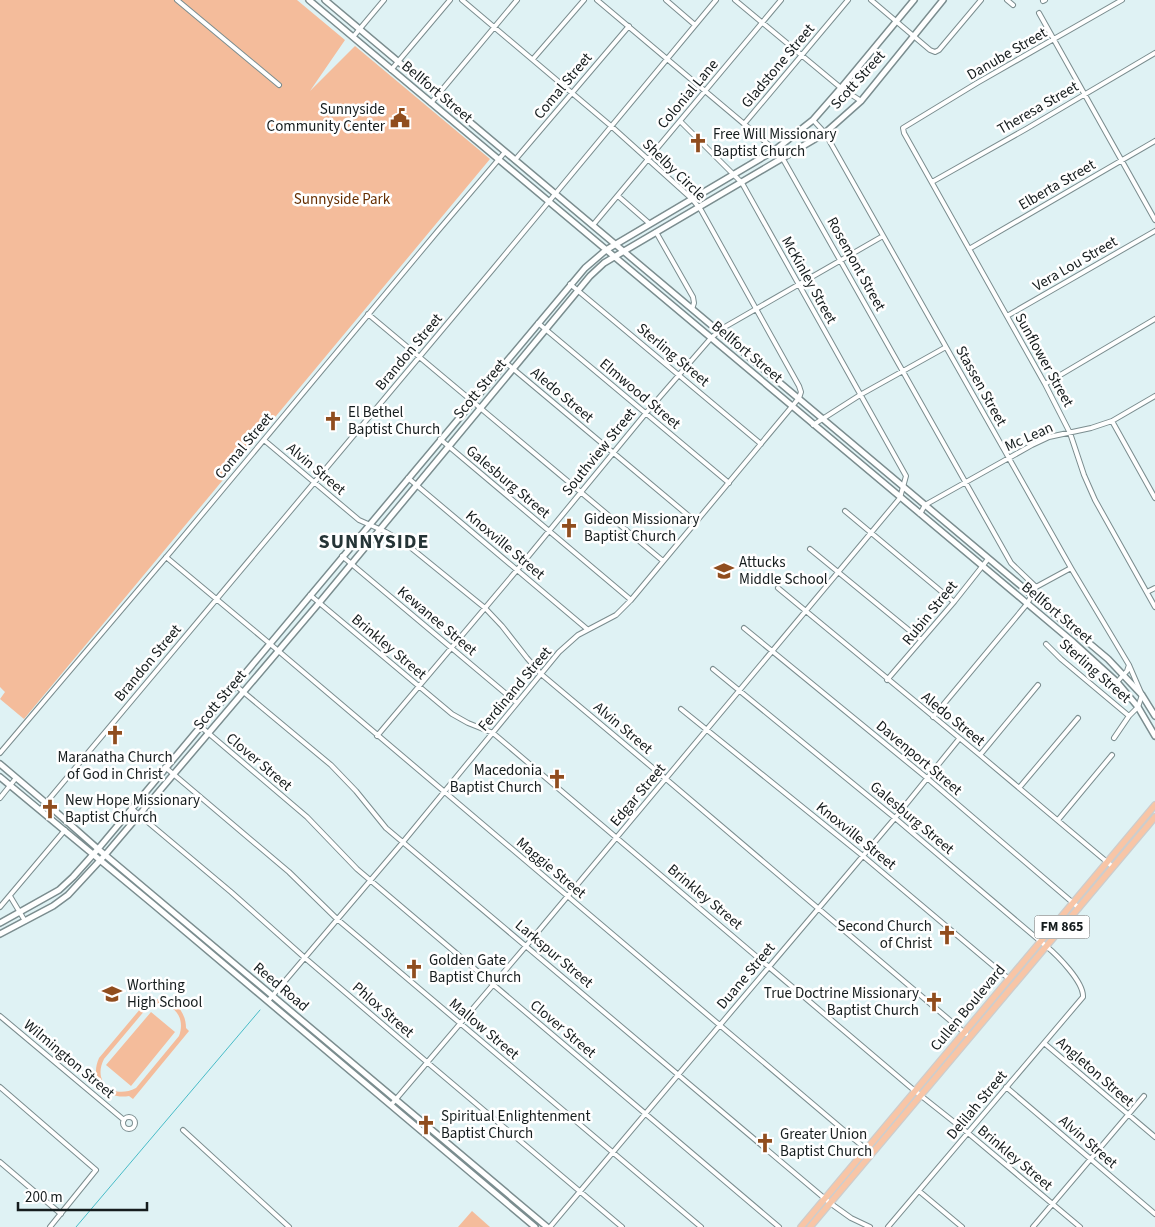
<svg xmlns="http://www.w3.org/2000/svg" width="1155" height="1227" viewBox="0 0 1155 1227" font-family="'Source Sans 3',sans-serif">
  <rect width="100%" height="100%" fill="#dff2f4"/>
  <path fill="#f4bc9b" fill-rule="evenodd" d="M0 0H297L345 40 310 91 355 46 490 159 24 719 0 699 5 692 0 687Z
    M158 999C175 999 186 1012 186 1028L189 1031 133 1099 129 1096C105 1100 89 1080 99 1058L141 1008 148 1002ZM160 1003C177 1006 185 1020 179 1036L136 1088C113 1100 92 1082 104 1059L146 1009 153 1005Z
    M151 1012 175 1032 131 1086 106 1065Z
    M472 1211 490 1227H458Z"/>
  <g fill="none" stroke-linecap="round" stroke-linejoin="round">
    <path stroke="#48bcc8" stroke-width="1" d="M76 1227 260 1010"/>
    <defs>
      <path id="street" d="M177 0 279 85
        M597 0 775 150 783 159 1011 563 1036 587
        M666 0 695 25
        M735 0 841 88 861 101
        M871 0 930 50 935 52 939 50 981 0
        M1007 0 1013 5
        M1122 0 977 83 903 128 904 133 1045 384 1070 433 1084 475 1095 500 1155 607
        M1043 1 1045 0
        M1039 13 1155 220
        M353 37 384 0
        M533 59 584 0
        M391 70 450 0
        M431 103 517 0
        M813 120 825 133 1071 568 1129 665 1142 695 1138 707 1129 716 1114 738
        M744 124 848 0
        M515 160 629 26
        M932 182 1026 129 1155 53
        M618 196 650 224
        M593 225 781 0
        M656 232 693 297 694 303 692 309
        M969 249 1155 141
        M570 284 761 444
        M368 314 663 561
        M1007 316 1155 231
        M538 323 729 483
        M505 362 696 522
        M1045 384 1155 319
        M1112 421 1155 498
        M813 425 860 395 946 347
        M440 439 631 600
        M264 440 359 520 386 532 405 543 485 608 502 626 527 658 541 674 666 779 966 1034
        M408 478 587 629
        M845 511 954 602
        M920 514 925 505 1032 445 1049 437 1091 428 1112 421 1155 396
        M810 549 921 640
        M342 556 517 703
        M166 557 269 643 867 1150
        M778 588 980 755 1113 867
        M1147 592 1155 588
        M310 595 452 714 468 723 493 733 915 1091 968 1133 1080 1227
        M744 628 927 778 1079 908
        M1046 644 1061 659 1129 716
        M713 669 895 818 1046 946C1057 955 1084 982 1083 997L888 1227
        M887 680 954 602 988 559
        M1117 682 1127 671 1129 665
        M235 685 331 765 356 791 386 828 830 1203 851 1218 870 1227
        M681 709 863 856 1009 979
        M933 717 1027 604 1036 587 1071 568
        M200 726 307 817 357 869 779 1227
        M377 736 517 570 646 413 711 338 723 328 883 236
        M0 753 173 549 437 232 505 152
        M980 755 1038 685
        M165 767 289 872 337 919 701 1227
        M1019 788 1078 718
        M0 798 16 778
        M131 808 231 892 305 958 428 1063 622 1227
        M40 810 493 269 716 0
        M1058 820 1112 755
        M10 896 25 921
        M0 907 65 830
        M268 1001 403 842 559 652 578 635 616 615 631 600 799 398 801 392 799 386 701 210 692 199 611 126 462 0
        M0 1016 124 1120
        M1044 1043 1155 1137
        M0 1087 96 1170 50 1227
        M1006 1087 1155 1214
        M391 1105 526 946 900 498 906 476 742 183 680 121
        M123 1123a6 6 0 1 1 12 0a6 6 0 1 1-12 0Z
        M183 1130 289 1227
        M0 1162 61 1214
        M919 1191 962 1227
        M550 1227 736 1006 895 818 959 739
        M1033 1227 1144 1096"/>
      <path id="secondary" d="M309 0 1073 642 1117 682 1138 707 1155 736
        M325 0 1108 659 1142 695 1155 716
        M0 764 46 803 98 849 547 1227
        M0 777 154 905 535 1227
        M0 923 59 890 73 877 98 849 585 268 606 250 775 150 813 120 841 88 914 0
        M0 934 53 906 68 895 105 855 319 603 590 276 604 263 614 257 825 133 861 101 943 0"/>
      <path id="primary" d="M801 1227 1155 805
        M810 1227 1155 817"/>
    </defs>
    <use href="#street" stroke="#7b8d8f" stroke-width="6"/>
    <use href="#secondary" stroke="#7b8d8f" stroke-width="8"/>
    <use href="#primary" stroke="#cccdcd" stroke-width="8"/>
    <use href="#street" stroke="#fff" stroke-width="4"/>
    <use href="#secondary" stroke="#fff" stroke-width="5"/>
    <use href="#primary" stroke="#f8c5a6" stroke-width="5.5"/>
  </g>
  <defs>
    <symbol id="civic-bare" viewBox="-9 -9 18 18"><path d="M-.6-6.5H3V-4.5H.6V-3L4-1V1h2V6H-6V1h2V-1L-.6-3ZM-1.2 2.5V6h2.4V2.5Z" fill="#904d1e" stroke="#fff" stroke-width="2.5" paint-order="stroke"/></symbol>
    <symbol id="church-bare" viewBox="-9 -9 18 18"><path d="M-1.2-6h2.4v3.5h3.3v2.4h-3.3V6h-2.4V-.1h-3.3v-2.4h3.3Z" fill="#904d1e" stroke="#fff" stroke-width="2.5" paint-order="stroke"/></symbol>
    <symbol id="school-bare" viewBox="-9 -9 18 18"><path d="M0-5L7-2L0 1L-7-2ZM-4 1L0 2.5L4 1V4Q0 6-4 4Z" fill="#904d1e" stroke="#fff" stroke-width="2.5" paint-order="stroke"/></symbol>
  </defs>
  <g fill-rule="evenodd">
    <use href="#civic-bare" x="386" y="104" width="28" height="28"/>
    <use href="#church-bare" x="684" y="129" width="28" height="28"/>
    <use href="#church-bare" x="319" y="407" width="28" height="28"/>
    <use href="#church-bare" x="555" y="514" width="28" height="28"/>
    <use href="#school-bare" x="710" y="557" width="28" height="28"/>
    <use href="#church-bare" x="101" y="721" width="28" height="28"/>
    <use href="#church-bare" x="543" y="765" width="28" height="28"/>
    <use href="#church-bare" x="36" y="795" width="28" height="28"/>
    <use href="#church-bare" x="933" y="921" width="28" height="28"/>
    <use href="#church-bare" x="400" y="955" width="28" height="28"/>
    <use href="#school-bare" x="98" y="980" width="28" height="28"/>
    <use href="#church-bare" x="920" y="988" width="28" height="28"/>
    <use href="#church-bare" x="412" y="1111" width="28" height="28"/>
    <use href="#church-bare" x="751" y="1129" width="28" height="28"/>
  </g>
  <g text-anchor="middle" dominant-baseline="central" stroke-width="5" stroke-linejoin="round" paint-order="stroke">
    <rect fill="#fff" stroke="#5b6061" stroke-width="1" x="1034.5" y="915.5" width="55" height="23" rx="4"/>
    <g font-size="14" font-weight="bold" fill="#151c1d">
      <text x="1062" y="927">FM 865</text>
    </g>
    <g font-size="15" fill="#151c1d" stroke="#fff">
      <text transform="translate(1007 54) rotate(-30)">Danube Street</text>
      <text transform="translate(778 66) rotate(-50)">Gladstone Street</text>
      <text transform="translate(858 80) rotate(-48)">Scott Street</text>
      <text transform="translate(563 86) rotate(-50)">Comal Street</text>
      <text transform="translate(437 92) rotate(40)">Bellfort Street</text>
      <text transform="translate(688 94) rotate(-50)">Colonial Lane</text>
      <text transform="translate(1038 108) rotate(-30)">Theresa Street</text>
      <text transform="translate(674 170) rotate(44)">Shelby Circle</text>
      <text transform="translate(1057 185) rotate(-30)">Elberta Street</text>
      <text transform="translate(856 264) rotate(61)">Rosemont Street</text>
      <text transform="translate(1075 264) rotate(-30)">Vera Lou Street</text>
      <text transform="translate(809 280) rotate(61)">McKinley Street</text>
      <text transform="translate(409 352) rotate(-50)">Brandon Street</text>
      <text transform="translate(747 352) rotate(40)">Bellfort Street</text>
      <text transform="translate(673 355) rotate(40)">Sterling Street</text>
      <text transform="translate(1044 360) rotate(61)">Sunflower Street</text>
      <text transform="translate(981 386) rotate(61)">Stassen Street</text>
      <text transform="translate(480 389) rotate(-50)">Scott Street</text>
      <text transform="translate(640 394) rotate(40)">Elmwood Street</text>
      <text transform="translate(562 395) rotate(40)">Aledo Street</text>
      <text transform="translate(1029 437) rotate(-24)">Mc Lean</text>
      <text transform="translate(244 446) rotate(-50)">Comal Street</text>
      <text transform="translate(599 452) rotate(-51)">Southview Street</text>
      <text transform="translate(316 469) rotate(40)">Alvin Street</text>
      <text transform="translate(508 482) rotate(40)">Galesburg Street</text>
      <text transform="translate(505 545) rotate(40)">Knoxville Street</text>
      <text transform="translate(930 613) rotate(-51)">Rubin Street</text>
      <text transform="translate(1057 613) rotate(40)">Bellfort Street</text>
      <text transform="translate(437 621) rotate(40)">Kewanee Street</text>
      <text transform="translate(389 647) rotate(40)">Brinkley Street</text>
      <text transform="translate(148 663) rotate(-50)">Brandon Street</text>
      <text transform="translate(1095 671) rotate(41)">Sterling Street</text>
      <text transform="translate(515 689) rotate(-50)">Ferdinand Street</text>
      <text transform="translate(220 700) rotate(-50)">Scott Street</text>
      <text transform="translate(953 719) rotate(39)">Aledo Street</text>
      <text transform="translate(623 728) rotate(40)">Alvin Street</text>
      <text transform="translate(919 758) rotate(40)">Davenport Street</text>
      <text transform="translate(259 762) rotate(40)">Clover Street</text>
      <text transform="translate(638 795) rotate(-50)">Edgar Street</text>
      <text transform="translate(912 818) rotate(40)">Galesburg Street</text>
      <text transform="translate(856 836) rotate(39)">Knoxville Street</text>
      <text transform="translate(551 868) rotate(40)">Maggie Street</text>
      <text transform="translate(705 897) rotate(40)">Brinkley Street</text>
      <text transform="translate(554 954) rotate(40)">Larkspur Street</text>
      <text transform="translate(746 976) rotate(-50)">Duane Street</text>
      <text transform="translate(281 987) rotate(40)">Reed Road</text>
      <text transform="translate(968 1008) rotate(-50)">Cullen Boulevard</text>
      <text transform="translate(383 1010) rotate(41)">Phlox Street</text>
      <text transform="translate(484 1029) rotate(40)">Mallow Street</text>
      <text transform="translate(563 1029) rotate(40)">Clover Street</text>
      <text transform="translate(69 1059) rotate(40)">Wilmington Street</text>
      <text transform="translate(1095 1072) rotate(41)">Angleton Street</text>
      <text transform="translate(977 1105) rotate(-50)">Delilah Street</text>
      <text transform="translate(1088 1142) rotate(41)">Alvin Street</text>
      <text transform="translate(1015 1158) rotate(40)">Brinkley Street</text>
    </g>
    <g font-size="15" fill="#151c1d" stroke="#fff" text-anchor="start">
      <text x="385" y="109" text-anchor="end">Sunnyside<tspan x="385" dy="17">Community Center</tspan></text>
      <text x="713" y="134">Free Will Missionary<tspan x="713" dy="17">Baptist Church</tspan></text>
      <text x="348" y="412">El Bethel<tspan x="348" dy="17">Baptist Church</tspan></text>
      <text x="584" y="519">Gideon Missionary<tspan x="584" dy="17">Baptist Church</tspan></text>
      <text x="739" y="562">Attucks<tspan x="739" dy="17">Middle School</tspan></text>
      <text x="115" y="757" text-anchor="middle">Maranatha Church<tspan x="115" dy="17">of God in Christ</tspan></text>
      <text x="542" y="770" text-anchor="end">Macedonia<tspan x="542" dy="17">Baptist Church</tspan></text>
      <text x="65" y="800">New Hope Missionary<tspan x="65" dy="17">Baptist Church</tspan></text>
      <text x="932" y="926" text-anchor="end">Second Church<tspan x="932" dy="17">of Christ</tspan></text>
      <text x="429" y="960">Golden Gate<tspan x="429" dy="17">Baptist Church</tspan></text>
      <text x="127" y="985">Worthing<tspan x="127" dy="17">High School</tspan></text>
      <text x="919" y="993" text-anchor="end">True Doctrine Missionary<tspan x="919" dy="17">Baptist Church</tspan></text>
      <text x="441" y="1116">Spiritual Enlightenment<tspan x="441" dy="17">Baptist Church</tspan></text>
      <text x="780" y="1134">Greater Union<tspan x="780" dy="17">Baptist Church</tspan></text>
    </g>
    <g font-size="15" fill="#662e00" stroke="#fff">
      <text x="342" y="199">Sunnyside Park</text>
    </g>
    <g font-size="20" font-weight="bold" letter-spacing="1" fill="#253436" stroke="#fff">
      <text x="374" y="542">SUNNYSIDE</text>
    </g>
  </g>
  <path d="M18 1202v8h129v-8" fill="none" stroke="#151c1d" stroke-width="2.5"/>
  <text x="25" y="1202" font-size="15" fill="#151c1d" stroke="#ffffff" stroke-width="4" paint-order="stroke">200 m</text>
</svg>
